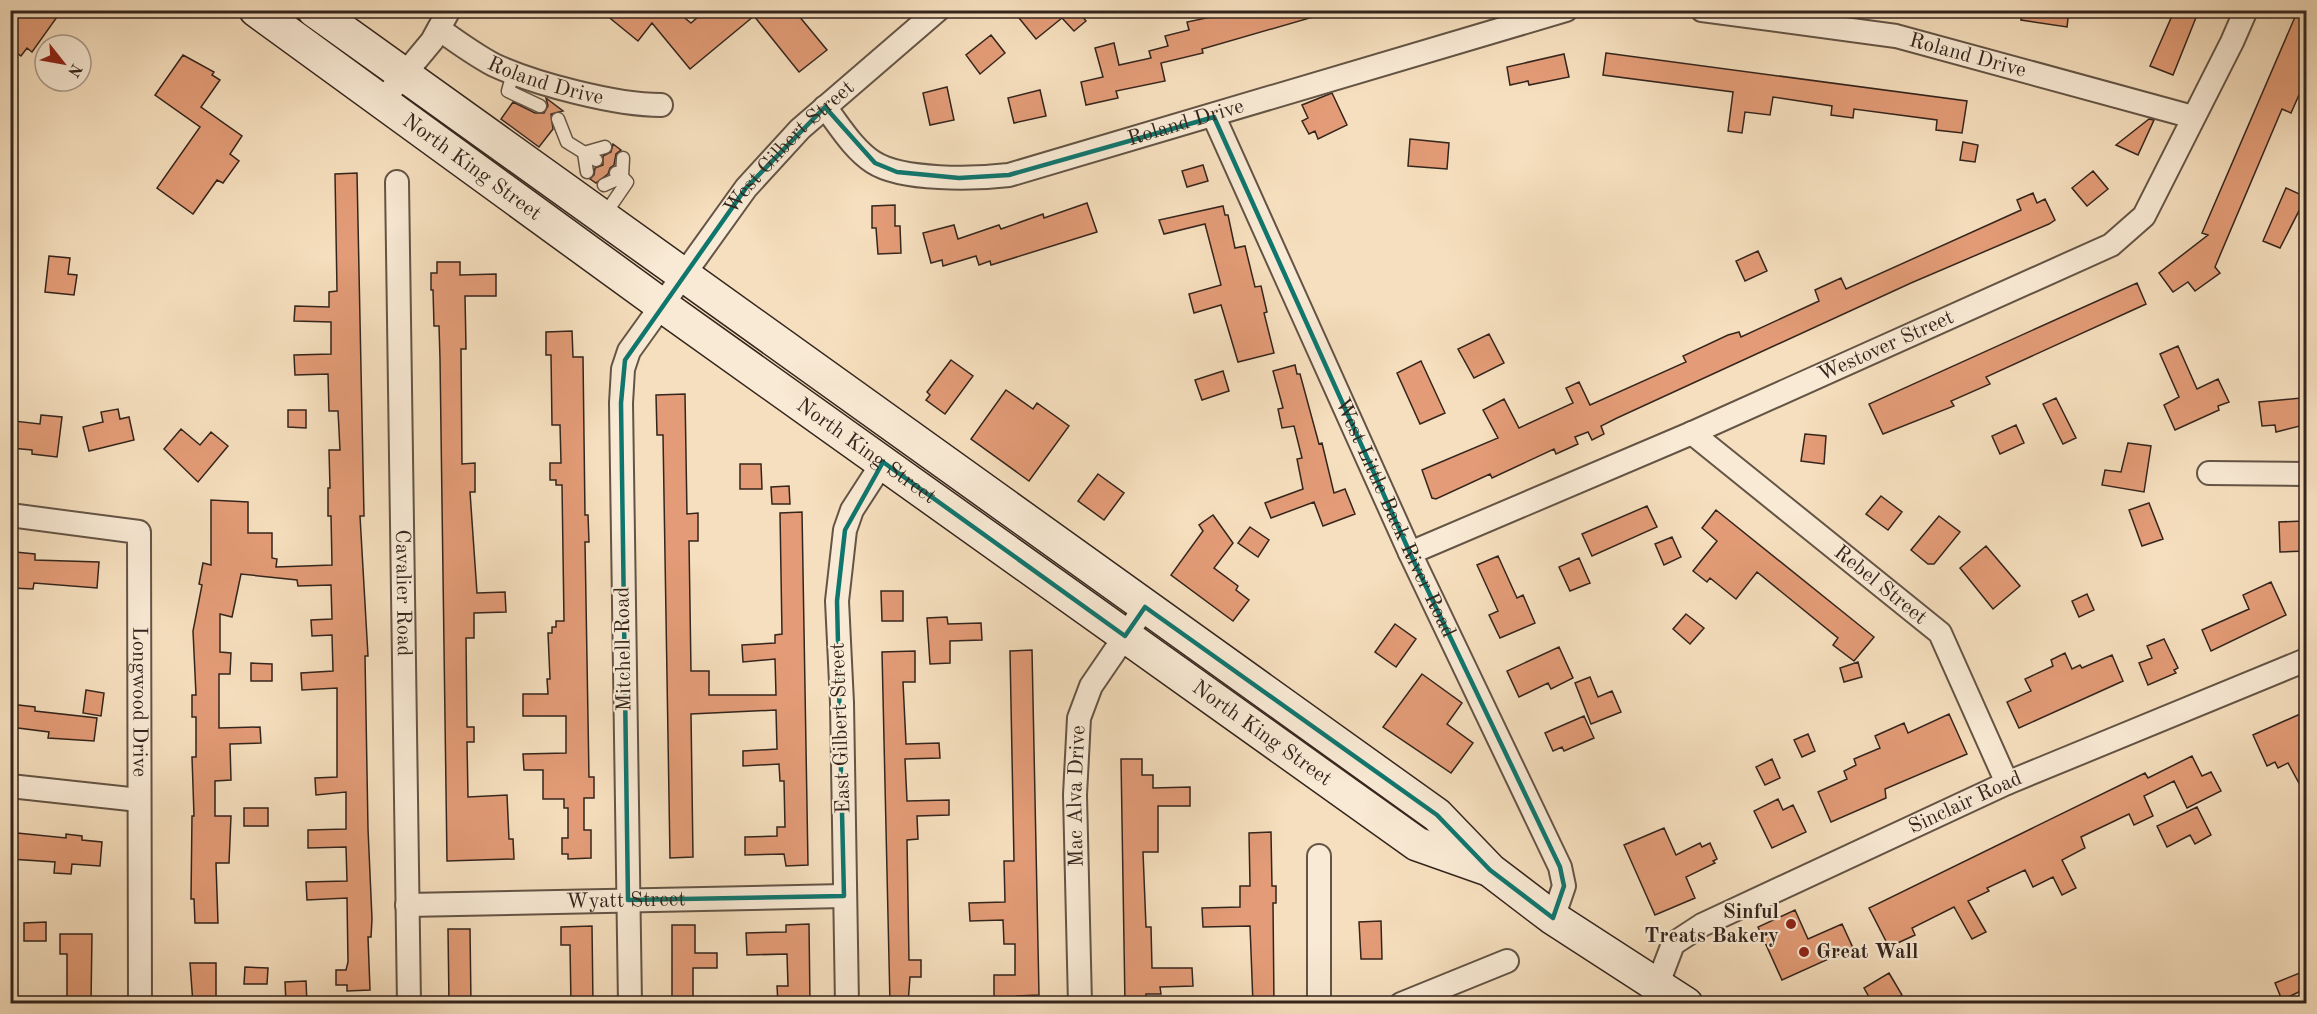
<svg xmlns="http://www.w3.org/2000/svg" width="2317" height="1014" viewBox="0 0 2317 1014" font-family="'Old Standard TT',serif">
  <rect width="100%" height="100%" fill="#f6dfbe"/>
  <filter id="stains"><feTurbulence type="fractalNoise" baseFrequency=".00333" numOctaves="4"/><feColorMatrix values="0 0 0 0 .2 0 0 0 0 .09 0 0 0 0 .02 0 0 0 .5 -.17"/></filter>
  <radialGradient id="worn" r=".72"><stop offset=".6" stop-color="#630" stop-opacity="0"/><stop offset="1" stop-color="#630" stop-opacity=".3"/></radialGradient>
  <path fill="#e39c77" stroke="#34251d" stroke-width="1.5" d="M10 10H62L32 52 27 48 21 56 10 48Z
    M600 10H675L691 23 706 10H794L827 50 799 72 754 16 690 69 652 23 638 41Z
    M1027 10H1077L1086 21 1074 31 1062 18 1036 39 1019 18Z
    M1215 10H1231L1233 17 1256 10H1320V15L1202 49 1203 53 1161 63 1165 81 1116 91 1118 98 1086 105 1081 82 1103 77 1095 48 1114 43 1119 65 1151 58 1149 51 1168 46 1165 36 1189 30 1187 22 1216 16Z
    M2021 10H2069L2067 27 2021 20Z
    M2154 10H2199L2173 75 2150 66 2171 18Z
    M2298 10H2307V98L2299 95 2291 113 2282 109 2215 267 2220 273 2195 291 2188 282 2173 292 2159 273 2208 235 2202 233Z
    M991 35 1005 53 980 74 966 55Z
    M1606 53 1967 101 1962 133 1936 130 1937 120 1854 109 1853 118 1831 115 1832 106 1773 97 1770 115 1745 112 1742 133 1728 131 1733 92 1603 75Z
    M1564 54 1569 77 1529 85 1528 81 1510 85 1507 67Z
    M183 55 214 72 212 75 220 80 201 107 242 136 230 154 239 161 223 183 217 180 193 214 157 188 200 127 155 95Z
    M947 87 954 120 930 125 923 93Z
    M1040 90 1046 116 1014 123 1008 98Z
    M1332 93 1347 125 1318 139 1315 131 1309 134 1302 121 1308 118 1302 105Z
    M546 98 563 111 551 114 553 129 539 147 501 119 513 102 535 113H544L548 106Z
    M2149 119 2154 120 2138 155 2116 145Z
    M1410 139 1449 143 1447 169 1408 166Z
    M1963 142 1978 145 1975 162 1960 160Z
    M613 144 621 150 616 154 614 165 610 168 608 174 596 183 590 179 594 175 595 168 603 165V156L611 152Z
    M1203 165 1208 181 1187 187 1182 171Z
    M2093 171 2108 189 2087 206 2072 188Z
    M357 173 364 516H360L368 656H365L368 829 372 919 371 937H368L370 990 347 991V985H336V970H346L348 962 347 898 307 900 306 882 347 881 346 847 308 848V830L346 829V792L316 795 315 778 337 777V688L302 690 301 673 333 671 332 635 312 636 311 620 332 619 331 585 298 586 297 580 241 574 232 617 220 614V652L231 653 230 674H219V728L260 727 261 743 230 744 231 780 215 781V816H231L229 863H216L218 923H195L194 899H191L192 816H194L192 757H196V717H192V695H196L193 631 202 585 199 584 203 563 211 565V500L248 502V533H272V558L277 559 276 567 332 565 331 516H328V488H330L329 450H340L338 411H329L328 374 295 375 294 355 331 354V322L294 321 295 306 329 307V292L337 291 335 174Z
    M2286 188 2306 197 2280 248 2263 241Z
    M2033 193 2037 203 2045 199 2055 220 2049 224 1911 283 1617 418 1601 426 1604 434 1592 440 1588 432 1575 437 1578 444 1556 454 1554 449 1492 478 1490 474 1436 499 1432 498 1422 470 1498 438 1483 410 1504 399 1519 428 1573 403 1566 388 1579 382 1590 405 1686 362 1683 356 1728 335 1739 332 1741 337 1819 301 1815 290 1841 278 1846 289 2021 210 2017 200Z
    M1087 203 1097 232 991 265 990 261 979 265 976 256 943 266 942 260 931 263 923 233 954 225 958 239 999 225 1001 229 1043 214 1044 218Z
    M895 205V226H900L901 253 878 254 876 228H872V206Z
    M1223 206 1225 215H1228L1235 248 1245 246 1255 287 1261 286 1267 312 1264 313 1274 353 1238 362 1221 305 1194 313 1189 294 1221 285 1205 224 1164 234 1159 220Z
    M1758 251 1767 271 1745 281 1736 261Z
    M49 256 70 258 68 274 77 275 74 295 45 292Z
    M437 262H460V275L496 274V296H465L466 349H461L462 464 475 463V492H470L477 593 505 592 506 612 474 613V638H466L467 727H474V742H467L468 797 507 795 509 839H513L514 859 447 861 440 359 439 326H434L433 290H431V273H437Z
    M2137 283 2146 304 1986 377 1990 384 1951 401 1954 406 1883 434 1869 404Z
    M572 331 573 357H583L585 515H588L589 542H585L589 777H594V798H584V830H591V858L568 859V854H562V838H568V808H564V799H543V770H524L523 754 566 753V716H523V694H548L547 679H550L548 633H552V627H556V621H564L562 485H556V480H550V463H561L560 425H552L551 355H546V332Z
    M1489 334 1504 363 1474 378 1458 349Z
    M2178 346 2197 389 2218 379 2229 402 2218 406 2219 410 2175 430 2164 405 2179 397 2160 354Z
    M951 360 973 376 945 414 926 400 930 395 927 392Z
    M1421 361 1445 413 1420 424 1397 373Z
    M1295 365 1297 374H1300L1319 444 1322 443 1334 493 1345 489 1355 514 1323 526 1314 502 1271 518 1265 503 1303 489 1297 459 1302 458 1294 426 1282 428 1278 409 1283 408 1273 371Z
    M1223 371 1229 391 1202 400 1195 380Z
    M1006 390 1033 409 1037 403 1069 426 1029 481 971 439Z
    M685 394 687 514 698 513V541H689L691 671H709V695H776L775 659 743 662 742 645 775 643V635L782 634 780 513 802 512 808 865 786 866 784 854 745 855V837L777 836V827H785L784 781H780L779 764 743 766V751L777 749 776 710 691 714 693 857 670 858 663 435H657L656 395Z
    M2056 398 2076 438 2063 444 2043 404Z
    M2301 398 2304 425 2276 432 2275 425 2262 426 2259 402Z
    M118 409 120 419 129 417 134 440 89 451 83 427 103 422 101 412Z
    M288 410H306V428L288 427Z
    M41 415 62 417 57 457 32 454V450L11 448 14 421 40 424Z
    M2016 425 2024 443 2000 454 1992 436Z
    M181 429 200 445 211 432 228 446 198 482 164 449Z
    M1805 434 1826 436 1824 464 1801 461Z
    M2128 443 2151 446 2144 492 2102 485 2105 470 2121 472Z
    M740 464H761L762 489H740Z
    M1098 474 1124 493 1104 520 1078 501Z
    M789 486 790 504H772L771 487Z
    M1881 496 1902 512 1888 530 1866 514Z
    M2149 503 2163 539 2142 546 2129 510Z
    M1647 506 1657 527 1592 556 1582 534Z
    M1716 510 1874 637 1854 661 1833 645 1838 638 1757 572 1736 599 1710 578 1707 582 1693 571 1717 541 1702 528Z
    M1213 515 1233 543 1214 568 1238 586 1236 590 1249 600 1233 621 1171 575 1203 531 1199 525Z
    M1939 516 1960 532 1934 564H1928L1911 550Z
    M2303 521 2305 551 2280 552 2279 522Z
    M1250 527 1269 540 1258 557 1238 543Z
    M1672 537 1681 557 1664 565 1655 544Z
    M1986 546 2020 586 1993 609 1960 568Z
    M15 552 35 554V560L99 562 97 588 34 583 33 589 12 588 10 554H15Z
    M1498 556 1517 598 1523 595 1535 623 1500 638 1489 615 1498 611 1477 565Z
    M1579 558 1590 583 1570 591 1559 567Z
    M2271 582 2286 615 2211 651 2202 630 2249 609 2243 595Z
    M881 591H903V621H882Z
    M2087 594 2094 610 2079 617 2072 601Z
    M1686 614 1704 628 1690 644 1673 629Z
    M947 617 948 624 981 623 982 640 950 641V663L930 664 927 618Z
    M1395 624 1416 639 1396 667 1375 652Z
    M2164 639 2178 668 2174 670 2176 673 2148 685 2139 663 2152 658 2147 646Z
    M1559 647 1573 678 1551 689 1548 683 1519 697 1507 671Z
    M1032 650 1039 995 1017 996V1004H994V975H1015V944H1004L1003 920 970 921 969 903 1005 902 1004 861H1014L1010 651Z
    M915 651V682H903L906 744 939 743 940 758 905 759 907 801 949 800V815L917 816 918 839 907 840 909 960H921V977H910L908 1004H890L882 652Z
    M2065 653 2072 669 2080 665 2082 668 2112 655 2123 681 2019 728 2007 702 2031 691 2025 679 2053 666 2051 660Z
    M1858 662 1862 677 1844 682 1840 668Z
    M251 663 272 664V681H251Z
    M1422 674 1462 703 1447 724 1473 743 1451 773 1383 727Z
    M1590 677 1598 697 1612 691 1621 712 1591 724 1575 683Z
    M86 690 104 693 101 716 83 713Z
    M10 704 35 707V711L97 718 94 741 48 738 49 732 10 727Z
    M2307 711V798L2288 763 2278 768 2275 762 2267 766 2253 735Z
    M1949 714 1967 754 1885 789 1886 798 1831 822 1818 792 1847 779 1844 771 1856 765 1854 759 1880 748 1875 736 1904 723 1908 733Z
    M1584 716 1594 738 1564 751 1562 747 1553 751 1545 733Z
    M1808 734 1815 751 1802 757 1794 740Z
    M2192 756 2202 776 2211 772 2221 791 2187 808 2174 781 2144 796 2153 816 2134 825 2129 814 2081 837 2085 848 2062 860 2076 888 2062 895 2053 877 2033 887 2025 870 1987 888 1989 891 1968 901 1986 932 1972 939 1954 907 1912 928 1915 935 1889 947 1869 908 2145 773 2148 778Z
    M1121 759H1142V775H1153V788L1190 787V806H1158V852H1143L1146 927H1151L1152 968H1192L1193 986 1160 987 1161 994H1146V1004H1125Z
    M1772 759 1780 778 1765 785 1756 767Z
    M1778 799 1783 810 1793 805 1806 832 1772 848 1754 811Z
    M2197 807 2211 835 2195 844 2190 835 2167 847 2157 826Z
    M244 808H268V826H244Z
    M1664 828 1676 855 1700 843 1702 847 1710 843 1717 859 1713 861 1715 863 1686 877 1695 898 1655 915 1624 845Z
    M1271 832 1272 886H1276V903H1273L1274 1004H1253L1250 926 1203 927 1202 908 1240 907V886H1250L1249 833Z
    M17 833 66 838V834L82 836V840L102 842 100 866 72 864 71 874 54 873 55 862 10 859V835L17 836Z
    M1795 910 1808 939 1842 924 1853 948 1782 980 1758 927Z
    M1381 921 1382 959H1361L1359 922Z
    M46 922V941H24V923Z
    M809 924 810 1004H778L777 986H788L787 954 747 955 746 933 786 932V925Z
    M672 925H695V953H717V968H693V1004H672Z
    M592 926 593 1004H571L570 945H561V927Z
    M448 929H470L471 1004H449Z
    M60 934H92L91 1004H67V954H60Z
    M190 963H216V1004H193Z
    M245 967 268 968 267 984H244Z
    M2307 970V988L2282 1000 2275 983Z
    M1889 973 1902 995 1887 1004H1873L1864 988Z
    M306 981 307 1004H286L285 982Z"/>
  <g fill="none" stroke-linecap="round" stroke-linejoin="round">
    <defs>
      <path id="service" d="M513 73 508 91 540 106
        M558 119 567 142 596 160
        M587 172 584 153 605 147
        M604 185 622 177 616 173
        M603 217 627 182 622 177 623 158"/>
      <g id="minor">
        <path id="s1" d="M1702 10 1896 36 2193 117"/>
        <path id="s2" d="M439 29C457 42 475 55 494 65 535 84 616 105 661 105"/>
        <path d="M382 101 432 41 449 10"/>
        <path id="s3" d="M825 107C839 125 853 149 873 162 902 181 975 179 1009 175L1566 10"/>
        <path id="s4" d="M1214 117 1410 553 1560 867 1564 886 1553 918"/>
        <path id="s5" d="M397 182 409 1004"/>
        <path id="s6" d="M1692 433 1940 633 2007 783"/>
        <path d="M2209 473 2306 474"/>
        <path id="s7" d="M10 515 139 532 140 1004"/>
        <path id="s8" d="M1410 553 1692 433 2111 245 2144 216 2232 42 2246 10"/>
        <path d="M10 786 139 800"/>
        <path d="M1319 856V1004"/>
        <path id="s9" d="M407 905 844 896"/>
        <path id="s10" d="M1657 986 1673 944 1702 925 2007 783 2306 660"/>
        <path id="s11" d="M630 1004 621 403 623 369 629 351 746 188 800 129 938 10"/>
        <path d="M847 1004 842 703 837 601 845 530 852 510 883 462"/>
        <path id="s12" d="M1080 1004 1075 795 1079 718 1091 686 1145 607"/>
        <path d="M1401 1004 1507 961"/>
      </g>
      <g id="secondary">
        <path id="s13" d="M256 10 660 304 1417 844 1485 868"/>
        <path d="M314 10 1437 815 1490 870 1553 918 1686 1004"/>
      </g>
    </defs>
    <use href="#service" stroke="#645445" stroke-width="15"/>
    <use href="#minor" stroke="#645445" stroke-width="26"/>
    <use href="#secondary" stroke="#34251d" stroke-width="36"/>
    <use href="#service" stroke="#f9ead5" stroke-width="12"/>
    <use href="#minor" stroke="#f9ead5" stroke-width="22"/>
    <use href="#secondary" stroke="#f9ead5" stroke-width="33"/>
  </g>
  <path fill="none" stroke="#0f766e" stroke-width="4.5" stroke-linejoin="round" d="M825 107 875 163 897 172 959 178 1009 175 1214 117 1410 553 1560 867 1564 886 1553 918 1490 870 1437 815 1145 607 1125 636 883 462 845 530 837 601 844 896 628 900 621 403 625 360 746 188Z"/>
  <g fill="#8f2418" stroke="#f9ead5" stroke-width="2">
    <circle cx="1791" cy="924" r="6"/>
    <circle cx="1804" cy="952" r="6"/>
  </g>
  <g text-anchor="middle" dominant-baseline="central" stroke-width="4.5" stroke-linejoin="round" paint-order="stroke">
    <g font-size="21" fill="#34251d" stroke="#f9ead5">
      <text stroke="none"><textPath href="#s1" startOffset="270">Roland Drive</textPath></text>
      <text stroke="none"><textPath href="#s2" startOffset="120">Roland Drive</textPath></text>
      <text stroke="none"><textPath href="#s3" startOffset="396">Roland Drive</textPath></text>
      <text stroke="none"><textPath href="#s11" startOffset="914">West Gilbert Street</textPath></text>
      <text stroke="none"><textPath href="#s13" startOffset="267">North King Street</textPath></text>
      <text stroke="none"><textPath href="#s8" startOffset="519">Westover Street</textPath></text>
      <text stroke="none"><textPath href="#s13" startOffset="753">North King Street</textPath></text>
      <text stroke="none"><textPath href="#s4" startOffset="440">West Little Back River Road</textPath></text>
      <text stroke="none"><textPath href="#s6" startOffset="242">Rebel Street</textPath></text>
      <text stroke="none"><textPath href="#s5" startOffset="411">Cavalier Road</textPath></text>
      <text transform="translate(624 649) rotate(-91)">Mitchell Road</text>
      <text stroke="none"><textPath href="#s7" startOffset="300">Longwood Drive</textPath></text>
      <text transform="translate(841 728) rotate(-92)">East Gilbert Street</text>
      <text stroke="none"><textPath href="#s13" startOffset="1239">North King Street</textPath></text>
      <text stroke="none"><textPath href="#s12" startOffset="208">Mac Alva Drive</textPath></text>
      <text stroke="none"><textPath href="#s10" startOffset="370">Sinclair Road</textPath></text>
      <text stroke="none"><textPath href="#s9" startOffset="219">Wyatt Street</textPath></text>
    </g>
    <g font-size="21" font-weight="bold" fill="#34251d" stroke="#f9ead5" text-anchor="end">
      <text x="1779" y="912">Sinful<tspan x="1779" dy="24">Treats Bakery</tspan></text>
      <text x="1816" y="952" text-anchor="start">Great Wall</text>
    </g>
  </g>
  <rect width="2317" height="1014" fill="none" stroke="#f6dfbe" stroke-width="36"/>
  <rect x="12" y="12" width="2293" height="990" fill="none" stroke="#34251d" stroke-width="3"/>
  <rect x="18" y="18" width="2281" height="978" fill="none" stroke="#34251d" stroke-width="1.5"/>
  <g transform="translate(63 63) rotate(121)"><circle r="28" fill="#f9ead5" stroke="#aa9b8b" stroke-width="1.5"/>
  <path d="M0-4.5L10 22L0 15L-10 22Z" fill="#8f2418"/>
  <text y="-9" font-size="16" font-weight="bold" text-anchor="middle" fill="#34251d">N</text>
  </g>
  <rect width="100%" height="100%" filter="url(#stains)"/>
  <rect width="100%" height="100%" fill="url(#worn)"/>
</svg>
